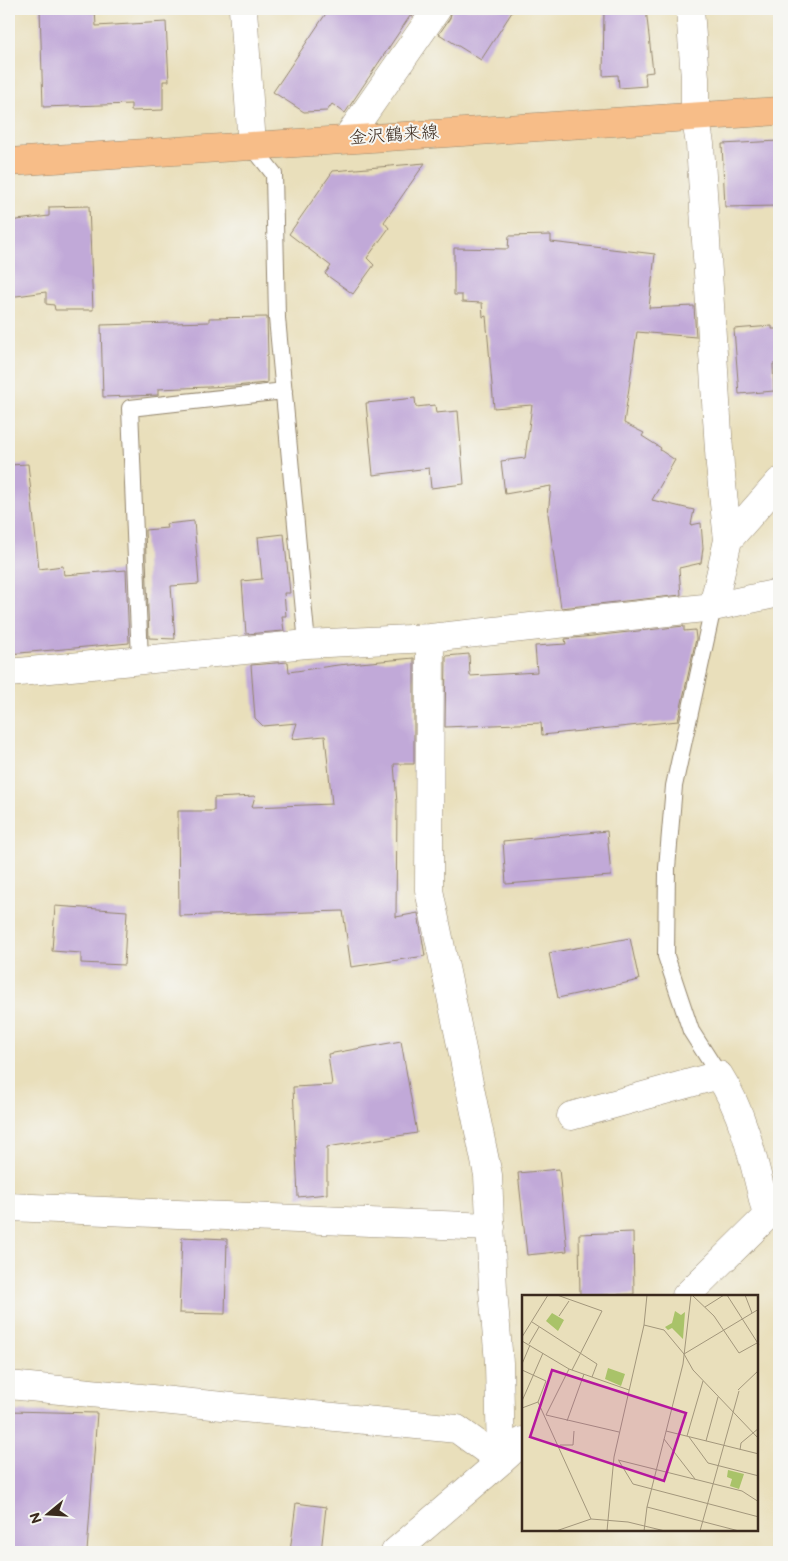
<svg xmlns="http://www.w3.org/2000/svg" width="788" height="1561" viewBox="0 0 788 1561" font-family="'Balsamiq Sans','Klee One',sans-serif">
  <rect width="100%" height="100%" fill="#f6f6f2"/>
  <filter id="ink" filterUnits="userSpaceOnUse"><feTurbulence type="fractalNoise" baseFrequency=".02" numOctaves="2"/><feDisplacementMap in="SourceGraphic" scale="10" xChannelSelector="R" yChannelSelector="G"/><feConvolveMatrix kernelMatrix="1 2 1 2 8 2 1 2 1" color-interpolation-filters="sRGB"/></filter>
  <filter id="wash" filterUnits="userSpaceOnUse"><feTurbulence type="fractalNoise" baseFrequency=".0096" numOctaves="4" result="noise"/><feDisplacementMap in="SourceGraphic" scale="20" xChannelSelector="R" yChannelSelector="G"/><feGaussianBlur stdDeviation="1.12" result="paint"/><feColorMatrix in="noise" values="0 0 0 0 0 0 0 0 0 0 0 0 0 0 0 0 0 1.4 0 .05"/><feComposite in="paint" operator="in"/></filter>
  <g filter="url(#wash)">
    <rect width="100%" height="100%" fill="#e9dfbb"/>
    <g id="blocks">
      <path fill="#c1a9d8" d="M40 9H95L96 26 166 22 169 81H163V110L131 111V104L43 107Z
        M329 9H418L412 17 410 16 345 113 332 104 327 111 304 112 273 92Z
        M452 9H514L481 60 439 34 450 18Z
        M604 9H646L653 72 645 73 646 86 619 88 618 75 603 76Z
        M779 141V206L725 207 722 144Z
        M425 163 384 222 389 228 367 258 374 265 353 294 325 274 331 266 289 234 333 171Z
        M89 206 93 310H55L54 305 46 304V292L9 297V221L49 216V207Z
        M551 235V242L655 254 649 308 694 306 696 337 637 332 624 423 644 433 642 436 661 448 660 450 675 460 652 500 694 510 691 525 701 523 703 548 701 563 679 568 681 595 561 608 548 514 551 486 505 494 501 461 525 458 532 405 494 408 486 316 483 317 482 303 462 302V295H454V248L508 249 509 236Z
        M267 317 268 355H267V383L234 386 158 389V395L103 397 101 325 209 322V318Z
        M772 326V329H779V364H773L774 391 739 394 734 329Z
        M415 398 416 407 435 405 436 413 458 411 464 484 431 488 429 468 373 475 366 403Z
        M28 464 39 569 63 566 64 575 126 570 129 643 9 654V465Z
        M194 521 199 584 171 586 175 639 149 638 145 530 167 528 166 524Z
        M284 534 290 593H284L286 616H282L284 631 246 634 242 581 262 579 258 537Z
        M684 626V631L695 630 696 639 678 721 542 735 541 723 445 727 446 656 469 654 470 676 537 672 535 646 566 644 565 639Z
        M414 658V764H394L397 803 396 917 418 913 425 956 351 967 343 911 179 916 178 811H214V798L255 796 252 807 332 804 325 736 292 739 297 723 263 726 255 718 251 665 288 662 289 672 338 665Z
        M607 831 611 876 506 884 503 841Z
        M55 906 127 911 124 965 81 963V953L52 951Z
        M630 938 639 980 558 998 549 953Z
        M401 1041 417 1133 327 1147V1194L298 1197 293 1087 332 1085 328 1054Z
        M559 1169 567 1251 527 1255 518 1173Z
        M633 1232 634 1294 580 1296 579 1234Z
        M182 1237 227 1239 225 1314 179 1313Z
        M9 1411 97 1413 87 1552H9Z
        M296 1503 326 1507 321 1552H290Z"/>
    </g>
  </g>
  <g filter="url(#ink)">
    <use href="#blocks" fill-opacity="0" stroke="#92846c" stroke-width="1"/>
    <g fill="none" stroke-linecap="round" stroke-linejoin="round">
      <defs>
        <path id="lane" d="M252 146 274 174 277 318 307 644
          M713 607 674 786 667 868 666 956 691 1031 719 1075
          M140 660 130 408 284 391"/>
        <path id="street" d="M243 9 252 146
          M690 9 695 78V115L700 144 720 466 728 540 713 607
          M347 138 437 9
          M728 540 779 482
          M430 638 429 890 488 1175 493 1290 499 1363 501 1461
          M9 673 307 644 430 638 713 607 779 593
          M571 1116 719 1075C746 1117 755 1168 767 1216
          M9 1207 491 1227
          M686 1296 767 1216 779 1207
          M9 1385 457 1429 501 1461
          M395 1552 501 1461 523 1441"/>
        <path id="primary" d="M9 162 779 111"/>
      </defs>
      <use href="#lane" stroke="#92846c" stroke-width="18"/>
      <use href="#street" stroke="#92846c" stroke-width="29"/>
      <use href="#primary" stroke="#92846c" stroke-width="29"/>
      <use href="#lane" stroke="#fff" stroke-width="16"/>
      <use href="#street" stroke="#fff" stroke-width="28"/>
      <use href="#primary" stroke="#f7bd88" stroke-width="28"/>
    </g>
  </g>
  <g text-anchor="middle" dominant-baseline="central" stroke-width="4" stroke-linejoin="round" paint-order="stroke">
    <g font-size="18" fill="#3b2a1e" stroke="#f6f6f2">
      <text transform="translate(394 135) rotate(-4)">金沢鶴来線</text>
    </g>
  </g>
  <g transform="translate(522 1295)">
    <rect width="236" height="236" fill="#e9dfbb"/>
    <path d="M153 16 159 20 163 17 161 44 150 33 146 35 143 32 150 28ZM30 18 42 25 36 36 24 26ZM86 73 103 79 99 91 83 84ZM206 175 222 179 217 194 208 191 210 184 205 182Z" fill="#a9c369"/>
    <path fill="none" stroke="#a3977c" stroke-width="1" d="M35 0 80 16 50 75M170 0 192 21 217 58 235 48M205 0 237 50M223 0 230 18M183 12 202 0M37 21 47 6M10 27 75 69 70 82M122 30 142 35 162 59 237 14M0 42 26 0M0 46 47 74 107 95M7 49 17 32M162 59 171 75 237 144M0 69 8 50M0 75 24 86 16 107 0 113M216 95 237 75M0 106 21 58M16 107 69 224M24 120 97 137M24 120 47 74M45 126 62 79M144 136 237 159M165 141 181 86M167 142 186 168 237 181M142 144 173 184M184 146 196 102M38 150H51L52 136M218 155 219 148 237 133M96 165 220 196 237 207M97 166 111 189 237 222M125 212 217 236M34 236 69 224 106 227 143 236M85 236 92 162 122 30 125 0M122 236 125 212 161 69 169 0M178 236 217 96"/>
    <path fill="#b5179e" fill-opacity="0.15" stroke="#b5179e" stroke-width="2.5" d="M30 75 164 118 142 186 8 142Z"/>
    <rect width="236" height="236" fill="none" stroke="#3b2a1e" stroke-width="2.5"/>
  </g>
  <rect width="788" height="1561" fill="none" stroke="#f6f6f2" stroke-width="30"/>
  <g transform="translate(48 1514) rotate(252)" stroke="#f6f6f2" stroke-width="4" paint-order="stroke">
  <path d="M0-4L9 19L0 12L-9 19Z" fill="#3b2a1e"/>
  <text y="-8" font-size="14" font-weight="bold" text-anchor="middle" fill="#3b2a1e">N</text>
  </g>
</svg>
